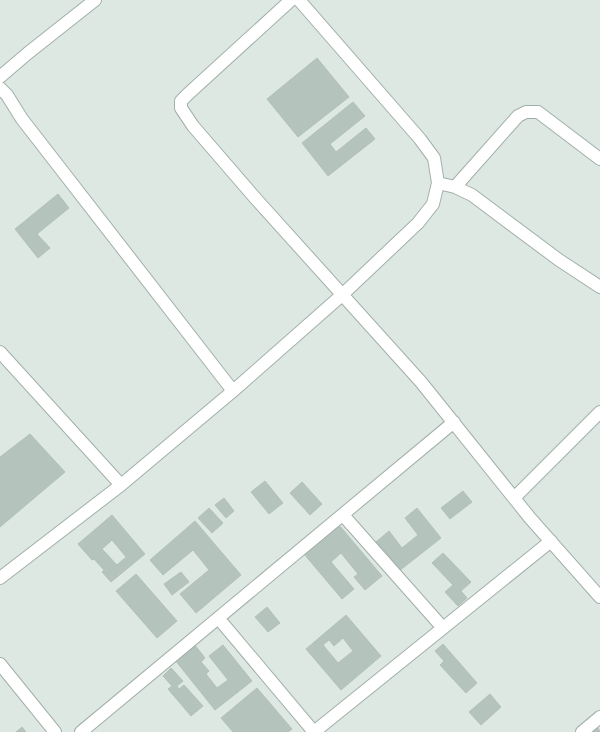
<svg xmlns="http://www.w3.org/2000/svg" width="600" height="732" viewBox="0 0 600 732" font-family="'PT Sans Narrow',sans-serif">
  <rect width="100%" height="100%" fill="#dee8e3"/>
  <path fill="#b4c3bc" stroke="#b1c1ba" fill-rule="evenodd" d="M317 58 349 97 298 137 267 99Z
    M353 102 365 116 330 144 336 152 366 128 375 139 328 176 302 143Z
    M58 194 69 208 37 234 50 248 38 258 15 229Z
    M30 434 65 472 0 527V457Z
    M265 481 283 503 269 514 251 492Z
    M302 482 322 504 310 515 290 493Z
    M463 491 472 502 450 519 441 508Z
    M224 498 234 511 226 518 215 505Z
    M209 508 223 523 212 533 198 518Z
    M417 508 441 538 399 571 376 542 389 531 402 548 418 535 405 518Z
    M112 515 145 554 111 582 102 572 104 570 94 559 92 560 78 544ZM112 540 126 557 117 565 102 549Z
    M195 521 241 575 196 613 180 594 209 570 193 550 163 575 150 560Z
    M339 525 382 576 365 590 354 577 358 574 341 553 331 562 354 589 342 599 304 554Z
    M443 553 471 582 461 591 467 598 458 606 445 592 453 585 432 563Z
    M181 572 189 582 172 595 164 584Z
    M136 574 177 621 157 638 116 591Z
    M267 607 280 623 268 632 255 617Z
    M346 615 381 656 341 690 306 649ZM343 638 353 651 338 663 323 645 329 640 334 646Z
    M194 644 205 658 201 662 209 671 206 674 217 688 228 680 209 656 223 645 252 681 215 710 175 660Z
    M443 644 477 683 466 693 440 665 444 661 435 651Z
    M171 668 183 681 177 686 179 689 184 685 203 706 191 716 168 689 172 686 163 676Z
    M257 688 292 729 288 732H233L221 718Z
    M490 694 501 707 481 725 469 712Z
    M597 726 600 732H589Z
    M22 727 26 732H16Z"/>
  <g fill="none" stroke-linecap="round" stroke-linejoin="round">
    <defs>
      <path id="street" d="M291 0 188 94 181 101V108L193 126 256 199 421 382 530 518 600 597
        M0 77 28 53 95 0
        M0 88 7 95 22 119 233 391
        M438 183 455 187 472 195 559 260 600 287
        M455 187 518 116 526 112H538L600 159
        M0 352 121 485
        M515 497 600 412
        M343 515 443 628
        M0 578 121 485 233 391 342 295 418 223 433 204 438 183 434 158 420 139 299 0
        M219 619 314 732
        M0 664 55 732
        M81 732 454 422
        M314 732 551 541
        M582 732 600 717"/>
    </defs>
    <use href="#street" stroke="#a2afa9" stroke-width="14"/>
    <use href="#street" stroke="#fff" stroke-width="12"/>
  </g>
</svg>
